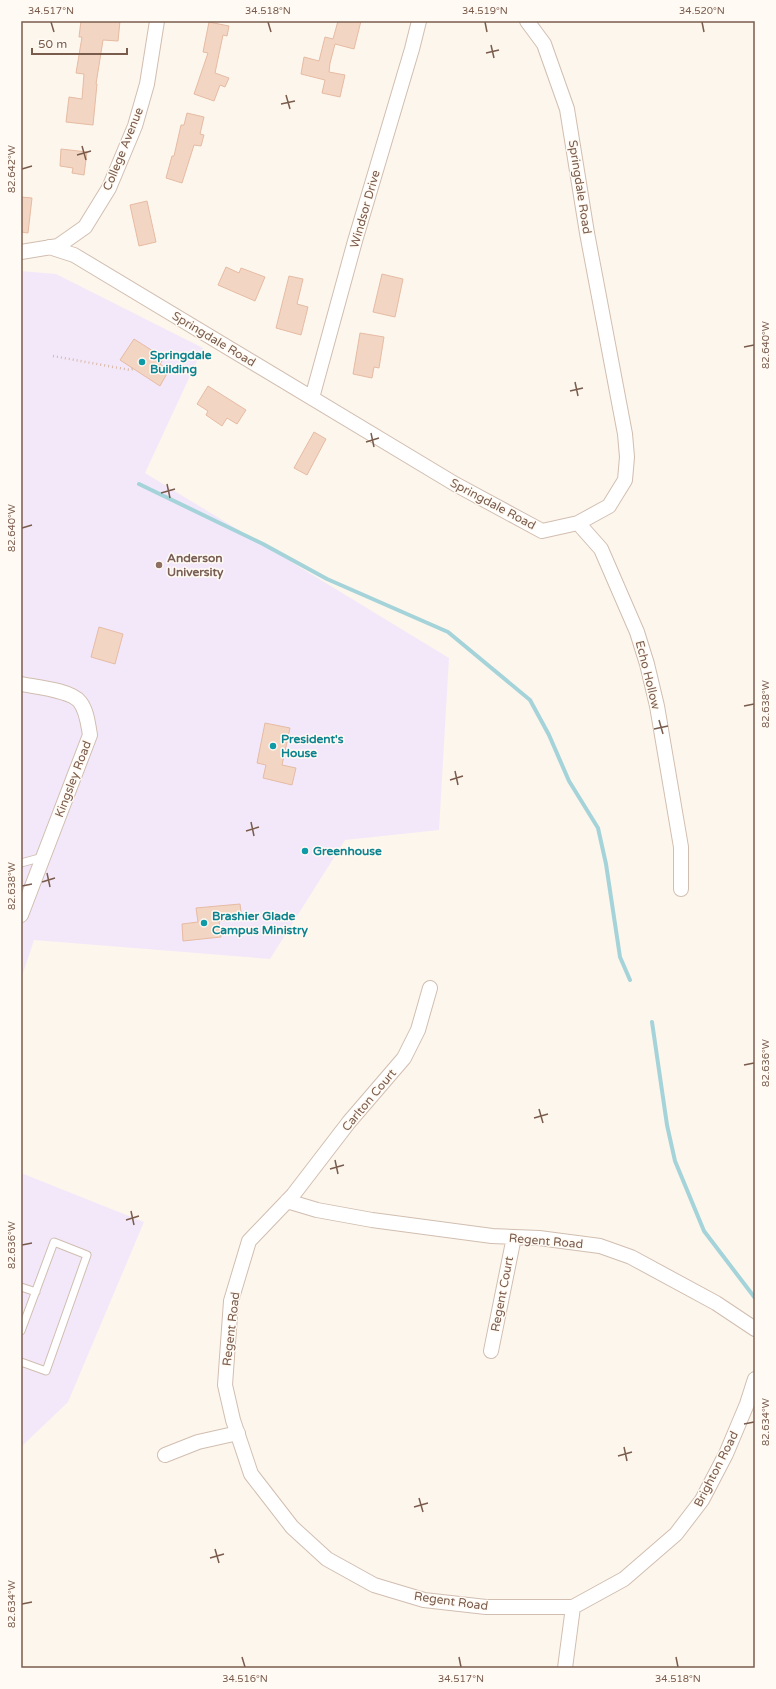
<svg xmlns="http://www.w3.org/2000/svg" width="776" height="1689" viewBox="0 0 776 1689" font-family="'Varela Round',sans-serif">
  <rect width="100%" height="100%" fill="#fdf6ec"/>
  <path fill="#f3e8fa" d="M21 271 56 274 203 348 145 473 449 658 439 830 345 840 270 959 34 940 21 979Z
    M21 1173 144 1222 68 1402 21 1447Z"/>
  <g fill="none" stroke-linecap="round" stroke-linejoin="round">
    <path stroke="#a5d3da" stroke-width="4" d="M139 484 263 544 327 579 448 632 530 700 549 735 569 781 598 828 606 864 620 957 630 980
      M652 1022 667 1125 675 1161 704 1231 755 1298"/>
  </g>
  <path fill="#f3d5c3" stroke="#e6bba3" d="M81 21H120L118 41 103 40 96 84H97L93 125 66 122 69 97 82 99 84 74 76 73 82 37H79Z
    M338 21H361L354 49 335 44 330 63 329 72 345 75 340 97 322 93 325 80 301 74 304 57 319 61 325 37 333 39Z
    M209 22 229 26 227 36 223 35 215 73 229 78 225 87 220 85 214 101 194 94 208 53 203 52Z
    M187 113 204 117 200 134 204 135 201 146 194 145 182 183 166 178 172 156H174L181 125H184Z
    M61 149 87 152 84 175 72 173 73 168 60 166Z
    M21 197 32 198 28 233 21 232Z
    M147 201 156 242 139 246 130 205Z
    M226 267 239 273 241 268 265 277 255 301 218 285Z
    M382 274 403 279 395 317 373 312Z
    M289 276 303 279 297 304 308 307 301 335 276 328Z
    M360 333 384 337 379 368 374 367 372 378 353 374Z
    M134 339 164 358 160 364 169 370 160 386 120 360Z
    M208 386 246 410 237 424 227 418 222 426 206 415 208 411 197 404Z
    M314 432 326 439 307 475 294 468Z
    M99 627 123 634 115 664 91 657Z
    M265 723 290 728 282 765 296 768 292 785 263 778 266 765 257 763Z
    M240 904 242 919 219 921 221 937 183 941 182 924 198 922 196 908Z"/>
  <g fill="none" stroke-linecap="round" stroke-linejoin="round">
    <defs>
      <path id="service" d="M21 863 43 857
        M21 1287 36 1292
        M21 1331 54 1242 87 1255 46 1371 21 1362"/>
      <path id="minor" d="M49 247 74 255 455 484 542 531 578 523 609 506 625 480 627 457 625 434 587 233 567 109 544 44 527 21
        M21 252 58 246 85 227 109 188 135 126 147 84 157 21
        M312 398 355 241 412 49 419 21
        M578 523 601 549 637 632 647 664 657 706 681 847V889
        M21 684C36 687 71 690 80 702 87 711 88 724 90 735L21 915
        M430 988 418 1030 404 1058 349 1122 293 1195 249 1241 231 1301 225 1385 233 1420 251 1474 292 1527 327 1559 374 1585 424 1600 486 1607H573
        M287 1201 317 1210 372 1220 492 1236 539 1238 600 1246 631 1257 716 1303 755 1329
        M491 1351 514 1237
        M165 1455 198 1442 238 1433
        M565 1668 573 1607 624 1579 676 1534 702 1500 726 1454 747 1404 755 1379"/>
    </defs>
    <use href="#service" stroke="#d1beb0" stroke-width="9"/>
    <use href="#minor" stroke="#d1beb0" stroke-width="16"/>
    <path stroke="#d9b8a5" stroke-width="2.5" stroke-dasharray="1 3" stroke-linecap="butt" d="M53 356 130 370 133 369"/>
    <use href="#service" stroke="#fff" stroke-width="7"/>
    <use href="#minor" stroke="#fff" stroke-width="14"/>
  </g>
  <path fill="none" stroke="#7a5c4d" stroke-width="1.5" d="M51 22 54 32M268 22 271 32M485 22 487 32M702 22 704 32M491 45 494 58M486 53 499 50M286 95 290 109M281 104 295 101M82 146 86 160M77 155 91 151M22 169 32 166M744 347 754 345M575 382 578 396M570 391 583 388M371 433 374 447M366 442 379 438M167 484 170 498M161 493 175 489M22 528 32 525M744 706 754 704M659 720 663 734M654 729 668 726M455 771 458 785M450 780 463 776M251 822 254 836M246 831 259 827M47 873 50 887M42 882 55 878M22 886 32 884M744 1065 754 1063M539 1109 543 1123M534 1118 548 1114M335 1160 338 1174M330 1169 344 1165M131 1211 134 1225M126 1220 139 1216M22 1245 32 1243M744 1424 754 1422M624 1447 627 1461M618 1456 632 1452M419 1498 423 1512M414 1507 428 1503M215 1549 219 1563M210 1558 224 1554M22 1604 32 1602M242 1657 245 1667M459 1657 461 1667M676 1657 678 1667"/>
  <g fill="#0f9aa8" stroke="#fffaf3" stroke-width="1.5">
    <circle cx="142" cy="362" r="4"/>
    <circle cx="273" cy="746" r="4"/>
    <circle cx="305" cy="851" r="4"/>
    <circle cx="204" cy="923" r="4"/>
  </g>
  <circle fill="#8d6e63" stroke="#fffaf3" stroke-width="1.5" cx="159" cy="565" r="4"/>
  <g text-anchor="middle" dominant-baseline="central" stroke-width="3" stroke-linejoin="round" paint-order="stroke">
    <g font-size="12" fill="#7a5c4d" stroke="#fffaf3">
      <text transform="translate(123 149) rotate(-68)">College Avenue</text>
      <text transform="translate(580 187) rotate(81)">Springdale Road</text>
      <text transform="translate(365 209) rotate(-74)">Windsor Drive</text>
      <text transform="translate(214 339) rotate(31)">Springdale Road</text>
      <text transform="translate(493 504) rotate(28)">Springdale Road</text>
      <text transform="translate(648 675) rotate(76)">Echo Hollow</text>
      <text transform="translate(73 779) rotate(-69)">Kingsley Road</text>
      <text transform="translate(369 1100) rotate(-50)">Carlton Court</text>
      <text transform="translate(546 1241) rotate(5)">Regent Road</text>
      <text transform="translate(502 1294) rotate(-79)">Regent Court</text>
      <text transform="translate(231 1329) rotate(-83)">Regent Road</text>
      <text transform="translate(716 1469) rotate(-63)">Brighton Road</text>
      <text transform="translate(451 1601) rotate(8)">Regent Road</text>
    </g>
    <g font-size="12" font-weight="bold" fill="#0d838f" stroke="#fffaf3" text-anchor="start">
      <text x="150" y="355">Springdale<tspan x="150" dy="14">Building</tspan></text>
      <text x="281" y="739">President's<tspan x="281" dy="14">House</tspan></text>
      <text x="313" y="851">Greenhouse</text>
      <text x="212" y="916">Brashier Glade<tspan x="212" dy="14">Campus Ministry</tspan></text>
    </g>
    <g font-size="12" font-weight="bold" fill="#785e54" stroke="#fffaf3" text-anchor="start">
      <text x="167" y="558">Anderson<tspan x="167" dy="14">University</tspan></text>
    </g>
  </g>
  <rect width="776" height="1689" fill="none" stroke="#fffaf3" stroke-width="44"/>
  <path d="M32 48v6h95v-6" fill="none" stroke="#7a5c4d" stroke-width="2"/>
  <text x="38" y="48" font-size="12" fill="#7a5c4d" stroke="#fffaf3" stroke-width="3" paint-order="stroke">50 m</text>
  <rect x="22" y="22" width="732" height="1645" fill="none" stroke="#7a5c4d" stroke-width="1.5"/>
  <g font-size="10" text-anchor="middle" fill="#7a5c4d">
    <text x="51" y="14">34.517°N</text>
    <text x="268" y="14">34.518°N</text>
    <text x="485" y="14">34.519°N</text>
    <text x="702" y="14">34.520°N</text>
    <text transform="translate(11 169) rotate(-90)" y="4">82.642°W</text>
    <text transform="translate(765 345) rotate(-90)" y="4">82.640°W</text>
    <text transform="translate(11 528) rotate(-90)" y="4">82.640°W</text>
    <text transform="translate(765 704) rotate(-90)" y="4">82.638°W</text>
    <text transform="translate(11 886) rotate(-90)" y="4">82.638°W</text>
    <text transform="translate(765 1063) rotate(-90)" y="4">82.636°W</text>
    <text transform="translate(11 1245) rotate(-90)" y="4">82.636°W</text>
    <text transform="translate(765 1422) rotate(-90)" y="4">82.634°W</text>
    <text transform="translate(11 1604) rotate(-90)" y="4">82.634°W</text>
    <text x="245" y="1682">34.516°N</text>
    <text x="461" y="1682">34.517°N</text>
    <text x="678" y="1682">34.518°N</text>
  </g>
</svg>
